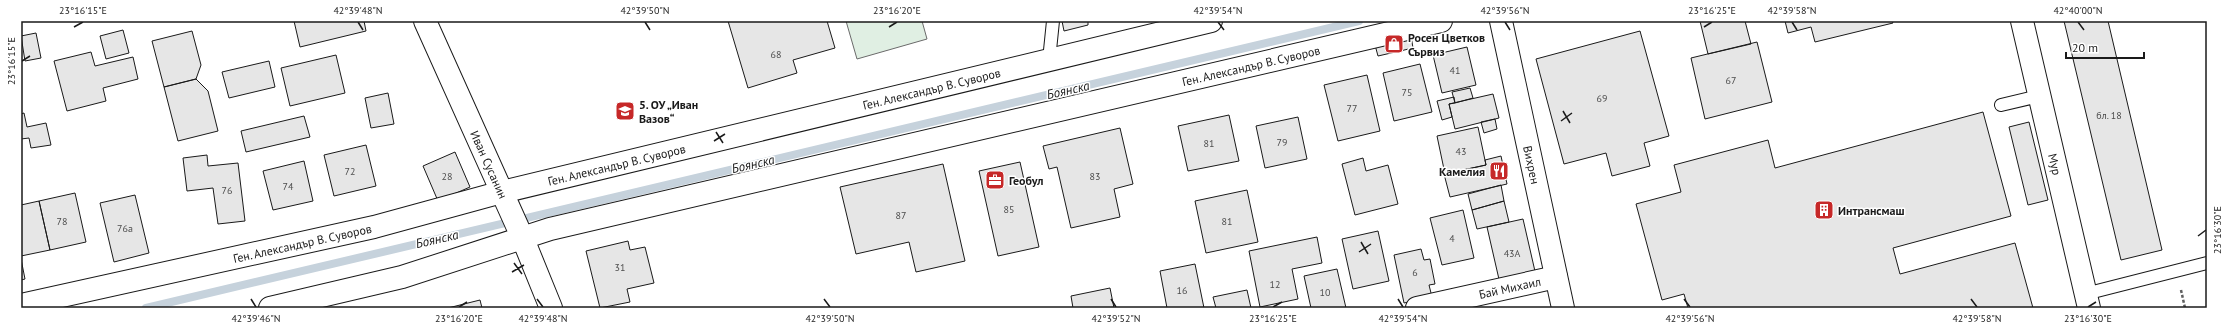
<svg xmlns="http://www.w3.org/2000/svg" width="2228" height="329" viewBox="0 0 2228 329" font-family="'PT Sans',sans-serif">
  <rect width="100%" height="100%" fill="#fff"/>
  <path fill="#e0efe3" stroke="#6a6a6a" d="M846 21H922L927 39 857 59Z"/>
  <g fill="none" stroke-linecap="round" stroke-linejoin="round">
    <path stroke="#c6d2dc" stroke-width="8" d="M146 308 1359 21"/>
  </g>
  <path fill="#e6e6e6" stroke="#1a1a1a" d="M294 21H364L366 31 300 47Z
    M728 21H827L835 48 793 60 797 73 748 88Z
    M1062 21H1088V25L1064 31Z
    M1700 21H1745L1751 44 1708 54Z
    M1785 21H1892L1893 23 1815 42 1811 27 1788 33Z
    M2064 21H2108L2162 250 2121 260Z
    M123 30 129 53 106 59 100 36Z
    M192 31 201 65 196 79 164 87 152 41Z
    M1640 31 1669 136 1644 143 1650 166 1612 176 1606 153 1564 164 1536 59Z
    M36 33 41 58 25 61 21 36Z
    M1411 36 1413 48 1378 56 1375 45Z
    M1757 42 1772 102 1705 119 1691 58Z
    M1467 47 1476 85 1442 93 1433 55Z
    M91 52 95 66 133 57 138 79 103 88 106 101 67 111 54 61Z
    M336 55 345 93 290 106 281 68Z
    M269 61 275 87 229 98 222 72Z
    M1420 64 1432 112 1394 121 1383 73Z
    M1367 75 1380 131 1338 141 1324 85Z
    M196 79 208 91 218 131 178 141 164 87Z
    M1470 88 1473 98 1455 103 1452 92Z
    M388 93 394 124 371 128 365 98Z
    M1493 94 1499 118 1455 129 1449 104Z
    M1454 97 1455 103 1449 104 1452 117 1442 120 1437 101Z
    M1983 112 2011 216 1893 248 1900 274 2015 243 2033 308H1688L1684 294 1662 300 1636 204 1681 192 1674 165 1768 140 1775 168Z
    M24 113 27 127 46 123 51 145 31 148 29 138 21 139V114Z
    M1229 115 1239 161 1188 171 1178 126Z
    M304 116 310 137 246 152 241 131Z
    M1298 117 1307 159 1265 168 1256 126Z
    M1495 119 1497 129 1484 133 1481 122Z
    M2029 122 2048 200 2028 205 2009 127Z
    M1478 127 1486 165 1445 174 1437 136Z
    M1120 128 1133 184 1114 189 1120 217 1071 228 1057 167 1049 169 1043 146Z
    M366 145 376 186 334 196 324 155Z
    M455 152 470 187 438 201 423 166Z
    M207 155 208 166 238 163 245 221 218 224 213 188 187 191 183 158Z
    M1501 156 1507 184 1450 197 1444 174 1486 165 1485 160Z
    M1363 158 1366 171 1388 165 1398 204 1355 215 1342 164Z
    M304 161 313 201 273 210 263 171Z
    M1020 162 1039 247 998 256 979 171Z
    M943 164 965 261 916 272 909 242 856 254 840 187Z
    M1501 185 1504 201 1472 210 1468 194Z
    M1247 190 1258 242 1206 253 1195 201Z
    M75 193 86 242 50 250 39 201Z
    M135 195 149 253 114 262 100 203Z
    M39 201 50 250 21 256V205Z
    M1504 201 1509 222 1477 229 1472 210Z
    M1463 210 1474 258 1442 265 1430 218Z
    M1523 219 1537 280 1501 288 1487 227Z
    M1378 231 1389 281 1353 289 1342 239Z
    M1317 237 1322 263 1292 269 1298 299 1260 307 1249 251Z
    M628 241 630 250 645 247 654 283 627 289 630 302 600 308 586 251Z
    M1421 249 1424 260 1430 259 1435 284 1429 285 1432 297 1404 303 1394 255Z
    M21 259 25 279 21 280Z
    M1195 264 1204 308H1167L1160 271Z
    M1337 269 1346 308H1311L1304 276Z
    M1110 288 1114 308H1073L1071 296Z
    M1247 290 1251 308H1216L1213 297Z
    M480 300 482 308H448Z"/>
  <g fill="none" stroke-linecap="round" stroke-linejoin="round">
    <defs>
      <path id="lane" d="M1049 60 1053 21
        M2001 105 2039 96
        M2085 294 2207 263"/>
      <g id="street">
        <path id="s1" d="M425 21 523 239 551 308"/>
        <path id="s2" d="M1501 21 1563 308"/>
        <path id="s3" d="M2022 21 2089 308"/>
        <path id="s4" d="M21 305 374 227 502 192 1211 21"/>
        <path id="s5" d="M270 308 402 277 550 229 1441 21"/>
        <path id="s6" d="M1417 308 1556 277"/>
      </g>
    </defs>
    <use href="#lane" stroke="#1a1a1a" stroke-width="14"/>
    <use href="#street" stroke="#1a1a1a" stroke-width="24"/>
    <path stroke="#5f5f5f" stroke-width="2.5" stroke-dasharray="3 2" stroke-linecap="butt" d="M2181 290 2185 308"/>
    <use href="#lane" stroke="#fff" stroke-width="12"/>
    <use href="#street" stroke="#fff" stroke-width="22"/>
  </g>
  <path fill="none" stroke="#1a1a1a" stroke-width="1.5" d="M358 22 363 30M645 22 650 30M1218 22 1224 30M1505 22 1510 30M1792 22 1797 30M2078 22 2084 30M74 27 83 22M889 27 897 22M1704 27 1712 22M22 61 30 56M1563 111 1570 123M1561 121 1572 113M716 132 723 143M714 141 725 134M2198 236 2206 230M1361 242 1368 254M1359 252 1371 244M514 263 522 274M512 272 524 265M251 299 256 307M537 299 543 307M824 299 830 307M1111 299 1116 307M1398 299 1403 307M1684 299 1690 307M1971 299 1977 307M459 307 467 302M1273 307 1282 302M2088 307 2096 302"/>
  <defs>
    <symbol id="shop-square" viewBox="-11 -11 22 22"><rect x="-9" y="-9" width="18" height="18" rx="4" fill="#c62828" stroke="#fff"/><path d="M-5-2.5h2.3a2.7 3.5 0 0 1 5.4 0H5L5.5 6h-11ZM-1.5-2.5h3a1.5 2.3 0 0 0-3 0Z" fill="#fff"/></symbol>
    <symbol id="school-square" viewBox="-11 -11 22 22"><rect x="-9" y="-9" width="18" height="18" rx="4" fill="#c62828" stroke="#fff"/><path d="M0-5L7-2L0 1L-7-2ZM-4 1L0 2.5L4 1V4Q0 6-4 4Z" fill="#fff"/></symbol>
    <symbol id="restaurant-square" viewBox="-11 -11 22 22"><rect x="-9" y="-9" width="18" height="18" rx="4" fill="#c62828" stroke="#fff"/><path d="M-5-6h1v4h1v-4h1v4h1v-4h1v5L-1.5 .5V6h-2V.5L-5-1ZM5-6V6H3V1.5H1.5Q1.5-4 5-6Z" fill="#fff"/></symbol>
    <symbol id="office-square" viewBox="-11 -11 22 22"><rect x="-9" y="-9" width="18" height="18" rx="4" fill="#c62828" stroke="#fff"/><path d="M-6-3h4V-5.5h4V-3h4V5H-6ZM-1-4.5V-3h2v-1.5ZM-6 0V1H6V0Z" fill="#fff"/></symbol>
    <symbol id="building-square" viewBox="-11 -11 22 22"><rect x="-9" y="-9" width="18" height="18" rx="4" fill="#c62828" stroke="#fff"/><path d="M-4-6H4V6H1V3H-1V6H-4ZM-2.5-4.3h1.7v1.8h-1.7ZM.8-4.3h1.7v1.8H.8ZM-2.5-1h1.7V.8h-1.7ZM.8-1h1.7V.8H.8Z" fill="#fff"/></symbol>
  </defs>
  <g fill-rule="evenodd">
    <use href="#shop-square" x="1383" y="33" width="22" height="22"/>
    <use href="#school-square" x="614" y="100" width="22" height="22"/>
    <use href="#restaurant-square" x="1488" y="160" width="22" height="22"/>
    <use href="#office-square" x="984" y="169" width="22" height="22"/>
    <use href="#building-square" x="1813" y="199" width="22" height="22"/>
  </g>
  <g text-anchor="middle" dominant-baseline="central" stroke-width="3" stroke-linejoin="round" paint-order="stroke">
    <g font-size="10" fill="#4d4d4d">
      <text x="776" y="54">68</text>
      <text x="1455" y="70">41</text>
      <text x="1731" y="80">67</text>
      <text x="1407" y="92">75</text>
      <text x="1602" y="98">69</text>
      <text x="1352" y="108">77</text>
      <text x="2109" y="115">бл. 18</text>
      <text x="1282" y="142">79</text>
      <text x="1209" y="143">81</text>
      <text x="1461" y="151">43</text>
      <text x="350" y="171">72</text>
      <text x="447" y="176">28</text>
      <text x="1095" y="176">83</text>
      <text x="288" y="186">74</text>
      <text x="227" y="190">76</text>
      <text x="1009" y="209">85</text>
      <text x="901" y="215">87</text>
      <text x="62" y="221">78</text>
      <text x="1227" y="221">81</text>
      <text x="125" y="228">76a</text>
      <text x="1452" y="238">4</text>
      <text x="1512" y="253">43А</text>
      <text x="620" y="267">31</text>
      <text x="1415" y="272">6</text>
      <text x="1275" y="284">12</text>
      <text x="1182" y="290">16</text>
      <text x="1325" y="292">10</text>
    </g>
    <g font-size="12" font-weight="bold" fill="#1a1a1a" stroke="#fff" text-anchor="start">
      <text x="1408" y="37">Росен Цветков<tspan x="1408" dy="14">Сървиз</tspan></text>
      <text x="639" y="104">5. ОУ „Иван<tspan x="639" dy="14">Вазов“</tspan></text>
      <text x="1485" y="171" text-anchor="end">Камелия</text>
      <text x="1009" y="180">Геобул</text>
      <text x="1838" y="210">Интрансмаш</text>
    </g>
    <g font-size="12" fill="#1a1a1a" stroke="#fff">
      <text stroke="none"><textPath href="#s5" startOffset="1011">Ген. Александър В. Суворов</textPath></text>
      <text stroke="none"><textPath href="#s4" startOffset="936">Ген. Александър В. Суворов</textPath></text>
      <text stroke="none"><textPath href="#s1" startOffset="157">Иван Сусанин</textPath></text>
      <text stroke="none"><textPath href="#s2" startOffset="147">Вихрен</textPath></text>
      <text stroke="none"><textPath href="#s4" startOffset="612">Ген. Александър В. Суворов</textPath></text>
      <text stroke="none"><textPath href="#s3" startOffset="147">Мур</textPath></text>
      <text stroke="none"><textPath href="#s4" startOffset="288">Ген. Александър В. Суворов</textPath></text>
      <text stroke="none"><textPath href="#s6" startOffset="95">Бай Михаил</textPath></text>
    </g>
    <g font-size="13" font-style="italic" fill="#1a1a1a" stroke="#fff">
      <text transform="translate(1068 90) rotate(-13)">Боянска</text>
      <text transform="translate(753 164) rotate(-13)">Боянска</text>
      <text transform="translate(437 239) rotate(-13)">Боянска</text>
    </g>
  </g>
  <rect width="2228" height="329" fill="none" stroke="#ffffff" stroke-width="44"/>
  <path d="M2066 52v6h78v-6" fill="none" stroke="#1a1a1a" stroke-width="2"/>
  <text x="2072" y="52" font-size="12" fill="#1a1a1a" stroke="#ffffff" stroke-width="3" paint-order="stroke">20 m</text>
  <rect x="22" y="22" width="2184" height="285" fill="none" stroke="#1a1a1a" stroke-width="1.5"/>
  <g font-size="10" text-anchor="middle" fill="#1a1a1a">
    <text x="83" y="14">23°16'15"E</text>
    <text x="358" y="14">42°39'48"N</text>
    <text x="645" y="14">42°39'50"N</text>
    <text x="897" y="14">23°16'20"E</text>
    <text x="1218" y="14">42°39'54"N</text>
    <text x="1505" y="14">42°39'56"N</text>
    <text x="1712" y="14">23°16'25"E</text>
    <text x="1792" y="14">42°39'58"N</text>
    <text x="2078" y="14">42°40'00"N</text>
    <text transform="translate(11 61) rotate(-90)" y="4">23°16'15"E</text>
    <text transform="translate(2217 230) rotate(-90)" y="4">23°16'30"E</text>
    <text x="256" y="322">42°39'46"N</text>
    <text x="459" y="322">23°16'20"E</text>
    <text x="543" y="322">42°39'48"N</text>
    <text x="830" y="322">42°39'50"N</text>
    <text x="1116" y="322">42°39'52"N</text>
    <text x="1273" y="322">23°16'25"E</text>
    <text x="1403" y="322">42°39'54"N</text>
    <text x="1690" y="322">42°39'56"N</text>
    <text x="1977" y="322">42°39'58"N</text>
    <text x="2088" y="322">23°16'30"E</text>
  </g>
</svg>
